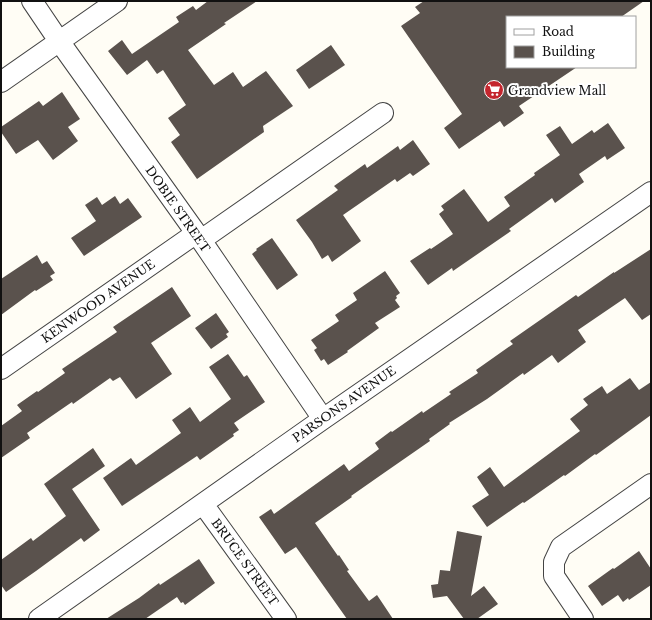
<svg xmlns="http://www.w3.org/2000/svg" width="652" height="620" viewBox="0 0 652 620" font-family="'Libre Baskerville',serif">
  <rect width="100%" height="100%" fill="#fffdf5"/>
  <path fill="#5a524d" d="M208 1H257L224 23 226 24 188 50 214 85 233 72 243 87 266 71 293 106 263 126 264 132 197 179 171 142 180 135 168 118 186 105 163 70 157 74 147 60 127 75 108 51 122 40 132 54 179 22 176 17 193 6 196 10Z
    M424 1H644L621 17H507V67H577L519 106 524 113 504 127 500 121 459 149 444 128 462 114 401 26 420 13 415 7Z
    M331 45 345 65 309 89 296 70Z
    M62 92 80 119 68 127 78 141 53 160 38 140 16 154 1 132V127L39 101 43 106Z
    M608 123 625 148 607 160 605 156 579 174 584 182 555 203 552 198 509 229 511 231 453 271 452 268 428 285 410 261 430 248 431 249 453 234 439 214 444 210 441 206 464 189 488 222 510 206 504 197 535 175 534 173 560 155 546 135 560 126 572 144 592 130 594 133Z
    M413 140 430 164 413 176 410 173 397 182 395 179 343 215 361 241 332 262 328 255 322 259 312 242 296 220 338 190 334 186 365 164 367 168 398 146 400 150Z
    M115 196 120 204 128 198 142 217 84 256 71 238 96 221 85 205 97 197 102 205Z
    M272 238 298 275 277 290 252 254 257 250 256 249Z
    M651 249V314L642 320 625 298 578 330 586 342 558 363 552 355 524 375 523 373 487 399 449 423 450 424 429 439 430 441 381 475 351 496 352 497 315 523 338 556 339 555 349 570 347 571 369 601 377 595 393 619H347L296 547 285 554 259 517 271 509 274 514 344 464 349 471 379 449 375 443 391 431 392 432 422 411 423 413 451 394 449 392 478 373 476 370 513 344 510 341 576 295 578 297 614 272V273Z
    M37 255 42 264 47 261 55 273 50 276 53 280 36 291 35 290 1 315V279Z
    M385 271 400 293 396 296 397 298 395 300 400 307 375 323 379 328 347 351 348 352 328 365 324 359 321 361 314 350 317 348 311 340 339 321 335 315 357 300 353 293Z
    M172 287 191 316 151 343 172 374 136 399 120 377 113 381 110 378 73 404 72 402 27 433 30 438 1 458V426L22 411 17 405 37 391 38 392 65 373 62 369 117 332 113 327Z
    M216 313 229 332 226 334 228 337 211 349 195 328Z
    M228 354 244 377 247 375 265 402 234 423 239 430 233 434 234 436 200 460 197 456 122 506 103 478 131 458 136 465 181 433 172 420 190 407 200 422 231 399 209 367Z
    M630 378 639 390 651 382V415L596 455 595 454 565 476 564 475 524 503 523 502 487 527 472 506 489 495 477 477 490 467 504 487 580 431 570 419 588 405 583 399 602 386 607 394Z
    M93 448 105 466 72 489 100 530 84 542 81 538 36 571 6 592 1 585V560L31 538 33 541 66 516 44 484Z
    M457 531 482 536 471 596 484 586 498 604 477 619H464L447 596 433 598 431 585 438 584 440 570 450 571Z
    M639 551 651 569V585L629 600 628 598 623 602 618 595 602 606 588 586 613 568 614 569Z
    M199 559 215 583 185 605 183 602 181 603 177 597 145 619H106L139 598 159 583 160 585Z"/>
  <g fill="none" stroke-linecap="round" stroke-linejoin="round">
    <defs>
      <path id="minor" d="M32 1 59 41 201 240 323 419
        M1 82 117 1
        M201 240 383 113
        M1 369 195 234
        M203 504 286 619
        M39 619 323 419 651 192
        M583 619 554 576V562L561 547 651 484"/>
    </defs>
    <use href="#minor" stroke="#444" stroke-width="22"/>
    <use href="#minor" stroke="#fff" stroke-width="20"/>
  </g>
  <defs>
    <symbol id="supermarket-disc" viewBox="-11 -11 22 22"><circle r="9.5" fill="#c4262e" stroke="#fff"/><path d="M-6-5.5h2.5l.6 2H6L4.5 2H-2.5L-4.4-4H-6ZM-1.5 3.2a1.3 1.3 0 1 0 .1 0ZM3 3.2a1.3 1.3 0 1 0 .1 0Z" fill="#fff"/></symbol>
  </defs>
  <g fill-rule="evenodd">
    <use href="#supermarket-disc" x="483" y="79" width="22" height="22"/>
  </g>
  <g text-anchor="middle" dominant-baseline="central" stroke-width="4" stroke-linejoin="round" paint-order="stroke">
    <g font-size="12" fill="#111" stroke="#fff" text-anchor="start">
      <text x="508" y="90">Grandview Mall</text>
    </g>
    <g font-size="12" fill="#111" stroke="#fff">
      <text transform="translate(178 209) rotate(55)">DOBIE STREET</text>
      <text transform="translate(98 301) rotate(-35)">KENWOOD AVENUE</text>
      <text transform="translate(344 404) rotate(-35)">PARSONS AVENUE</text>
      <text transform="translate(245 562) rotate(54)">BRUCE STREET</text>
    </g>
  </g>
  <rect width="652" height="620" fill="none" stroke="#111111" stroke-width="4"/>
  <rect x="506" y="16" width="130" height="52" fill="#ffffff" stroke="#a0a0a0"/>
  <rect x="514" y="29" width="20" height="6" fill="#ffffff" stroke="#a0a0a0"/>
  <text x="542" y="36" font-size="12" fill="#111111">Road</text>
  <rect x="514" y="46" width="20" height="12" fill="#5a524d" stroke="#a0a0a0"/>
  <text x="542" y="56" font-size="12" fill="#111111">Building</text>
</svg>
